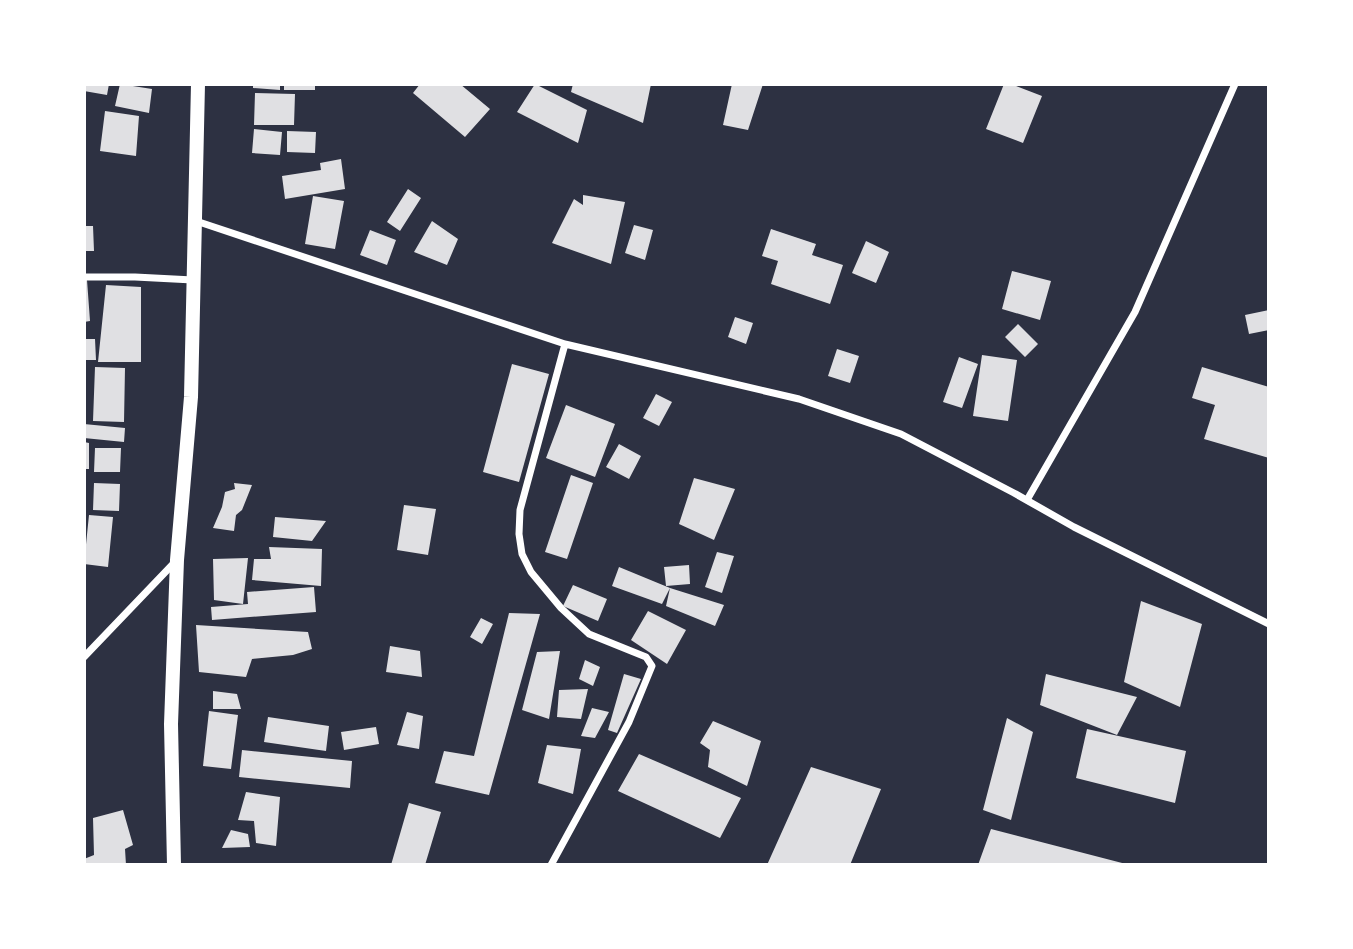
<svg xmlns="http://www.w3.org/2000/svg" width="1353" height="949" viewBox="0 0 1353 949" font-family="Lato,sans-serif">
  <rect width="100%" height="100%" fill="#2d3142"/>
  <path fill="#e0e0e3" d="M84 84H109L107 95 84 91Z
    M120 84 152 89 149 113 115 106Z
    M253 84H280V90L253 88Z
    M284 84H315V90H284Z
    M420 84H460L490 109 465 137 413 93Z
    M535 84 587 110 578 143 517 112Z
    M573 84H651L643 123 571 92Z
    M732 84H763L748 130 723 125Z
    M1004 84H1011L1042 96 1023 143 986 129Z
    M255 93 295 94 294 125H254Z
    M105 111 139 116 136 156 100 151Z
    M254 129 282 132 280 155 252 153Z
    M287 131 316 132 315 153 287 152Z
    M341 159 345 189 285 199 282 176 321 170 320 163Z
    M408 189 421 198 400 231 387 222Z
    M583 195 625 202 611 264 552 243 574 199 583 205Z
    M313 196 344 201 335 249 305 244Z
    M432 221 458 239 447 265 414 252Z
    M634 225 653 230 645 260 625 253Z
    M84 226H93L94 251H84Z
    M771 229 816 244 812 255 843 265 830 304 771 284 778 261 762 256Z
    M370 230 396 240 387 265 360 255Z
    M866 241 889 252 876 283 852 273Z
    M1012 271 1051 281 1040 320 1002 309Z
    M84 280H87L90 321 84 322Z
    M106 285 141 287V362H98Z
    M1269 310V330L1249 334 1245 315Z
    M735 317 753 323 746 344 728 337Z
    M1018 324 1038 344 1025 357 1005 337Z
    M84 339H95L96 360H84Z
    M837 349 859 356 850 383 828 376Z
    M982 355 1017 360 1008 421 973 416Z
    M959 357 978 364 962 408 943 402Z
    M512 364 549 374 519 482 483 472Z
    M95 367 125 368 124 422 93 421Z
    M1202 367 1269 387V458L1204 439 1215 405 1192 398Z
    M656 394 672 402 659 426 643 418Z
    M566 405 615 424 595 477 546 458Z
    M84 424 125 428 124 442 84 438Z
    M84 442 89 443V469H84Z
    M619 444 641 456 629 479 606 467Z
    M95 448H121L120 472H94Z
    M571 475 593 483 567 559 545 552Z
    M694 478 735 489 714 540 679 524Z
    M94 483 120 484 119 511 93 510Z
    M234 483 252 485 242 510 236 515 234 531 213 528 222 507 225 492 235 489Z
    M404 505 436 509 428 555 397 550Z
    M89 515 113 517 108 567 84 564Z
    M275 517 326 521 312 541 273 537Z
    M269 547 322 549 321 586 252 580 254 559H271Z
    M717 552 734 556 722 593 705 587Z
    M248 558 243 604 214 600 213 559Z
    M689 565 690 584 666 586 664 567Z
    M619 567 670 588 724 605 715 626 666 606 670 588 662 604 612 586Z
    M573 585 607 599 598 621 563 606Z
    M314 587 316 612 212 620 211 607 248 604 247 592Z
    M1141 601 1202 624 1180 707 1124 682Z
    M648 611 686 630 667 664 631 640Z
    M509 613 540 614 489 795 435 783 444 751 474 756Z
    M481 618 493 624 482 644 470 637Z
    M196 625 308 632 312 649 293 655 252 659 246 677 199 672Z
    M390 646 420 651 422 677 386 672Z
    M560 651 549 719 522 710 537 652Z
    M585 660 600 667 593 686 579 679Z
    M624 674 641 679 617 733 608 730Z
    M1046 674 1137 697 1117 735 1040 705Z
    M588 689 581 719 557 717 559 690Z
    M213 691 237 694 241 709H213Z
    M592 708 609 712 595 738 581 736Z
    M209 711 238 715 231 769 203 766Z
    M407 712 423 716 419 749 397 745Z
    M268 717 329 726 326 751 264 742Z
    M1007 718 1033 732 1011 820 983 810Z
    M713 721 761 741 747 786 708 767 710 750 700 743Z
    M376 727 379 744 344 750 341 732Z
    M1087 729 1186 751 1175 803 1076 778Z
    M547 745 581 749 573 794 538 783Z
    M242 750 352 761 350 788 239 777Z
    M639 754 741 798 720 838 618 791Z
    M811 767 881 789 850 865H767Z
    M246 792 280 797 276 846 256 843 254 821 238 820Z
    M409 803 441 812 425 865H391Z
    M123 810 133 845 125 849 126 865H84V859L94 855 93 818Z
    M991 829 1126 864V865H978Z
    M231 830 248 834 250 847 222 848Z"/>
  <g fill="none" stroke-linecap="round" stroke-linejoin="round">
    <path stroke="#fff" stroke-width="7" d="M196 221 565 344 799 399 901 434 1014 493 1074 527 1269 624
      M84 277H135L193 280
      M1027 500 1135 312 1235 84
      M84 657 174 563
      M551 865 629 722 652 666 646 657 589 634 561 608 531 572 522 554 519 534 520 510 565 344"/>
    <path stroke="#fff" stroke-width="14" d="M174 865 171 724 177 560 191 397 198 84"/>
  </g>
  <rect width="1353" height="949" fill="none" stroke="#ffffff" stroke-width="172"/>
</svg>
